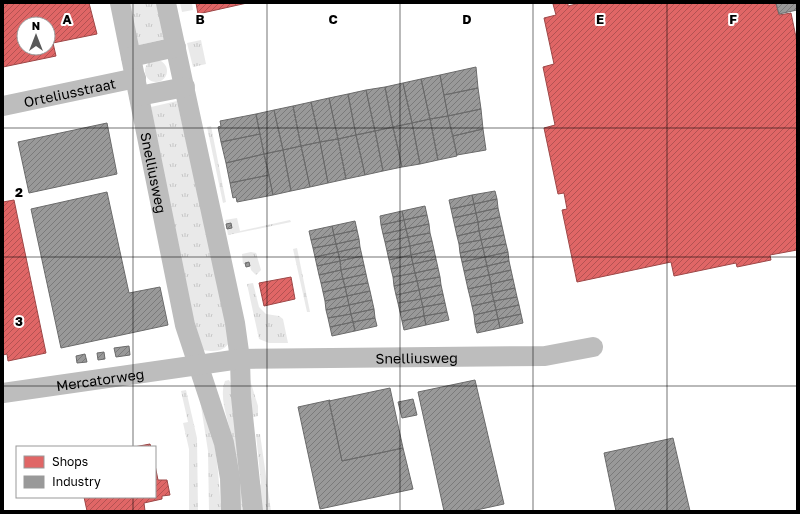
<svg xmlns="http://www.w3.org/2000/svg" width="800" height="514" viewBox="0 0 800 514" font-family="'Golos Text',sans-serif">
  <defs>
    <pattern id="grass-tufts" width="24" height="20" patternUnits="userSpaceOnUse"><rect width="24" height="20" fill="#e9e9e9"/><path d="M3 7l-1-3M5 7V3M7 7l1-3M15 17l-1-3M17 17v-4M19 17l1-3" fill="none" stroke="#c6c6c6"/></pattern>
    <pattern id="shops-hatch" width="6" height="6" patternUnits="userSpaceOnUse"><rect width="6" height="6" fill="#e06666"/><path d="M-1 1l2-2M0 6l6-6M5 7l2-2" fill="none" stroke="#b35252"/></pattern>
    <pattern id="industry-hatch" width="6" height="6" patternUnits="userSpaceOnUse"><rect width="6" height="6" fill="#999"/><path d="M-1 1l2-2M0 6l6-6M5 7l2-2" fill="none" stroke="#7a7a7a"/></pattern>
  </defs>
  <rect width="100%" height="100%" fill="#fff"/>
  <path fill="url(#grass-tufts)" d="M123 3H161L165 39 135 46Z
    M180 3H192L193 10 182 12Z
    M201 40 206 64 193 67 187 43Z
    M145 71a11 11 0 1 1 22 0a11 11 0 1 1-22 0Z
    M177 101 231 340C224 352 216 352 203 350L196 343 151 107Z
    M211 126 226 202 223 203 207 127Z
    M237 218 240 231 290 220 291 222 228 235 227 229 232 228 231 224H226L225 220Z
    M297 248 310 312H307L293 249Z
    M251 252 256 253 261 270 256 275 251 270 249 262 243 264 242 254Z
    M253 283 259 307 266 314 279 316 283 319 288 343H269L259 339 247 284Z
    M229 380 234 389 244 511H240C238 488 237 465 233 442 230 424 218 399 225 381Z
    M250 380 258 406V416L253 417 245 405Z
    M198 387C215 414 219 478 221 511H209L208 451Z
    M186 390 197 438 198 511H189V449L183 423 188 422 181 391Z
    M256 434H260L271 511H256L255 491 261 484Z"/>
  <path fill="url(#shops-hatch)" stroke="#9d4747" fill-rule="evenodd" d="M3 3H89L97 34 53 43 56 56 3 67ZM24 24H48V48H24Z
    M196 3H247L198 14Z
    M568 3V6L580 3H776L779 15 791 13 797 42V250L770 255 771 260 737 267 736 263 674 276 671 262 577 282 562 210 567 209 564 193 558 194 544 128 555 125 543 67 554 64 544 18 556 15 553 4Z
    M14 200 46 353 8 361 7 354 3 355V202Z
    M291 277 295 299 264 306 259 283Z
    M150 444 151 447H134Z
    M155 465 158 480H167L170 495 162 496V499L144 503 145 511H87L84 497H155Z"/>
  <path fill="url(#industry-hatch)" stroke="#6b6b6b" d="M776 3H797V10L779 14Z
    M476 67 478 88 444 95 440 75Z
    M440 75 448 116 430 119 421 79Z
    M421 79 430 119 412 123 403 83Z
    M403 83 412 123 393 127 385 87Z
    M385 87 393 127 375 131 366 90Z
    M478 88 481 109 448 116 444 95Z
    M366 90 375 131 356 135 348 94Z
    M348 94 356 135 338 139 329 98Z
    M329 98 338 139 320 142 311 102Z
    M311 102 320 142 301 146 293 106Z
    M293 106 301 146 283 150 274 110Z
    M481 109 483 129 453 136 448 116Z
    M274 110 283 150 264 154 256 114Z
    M256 114 260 134 221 142 218 127 221 126 220 121Z
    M448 116 457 156 438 160 430 119Z
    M430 119 438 160 420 164 412 123Z
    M107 123 117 174 29 193 18 142Z
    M412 123 420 164 402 167 393 127Z
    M393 127 402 167 383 171 375 131Z
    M483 129 486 150 457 155 453 136Z
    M375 131 383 171 365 175 356 135Z
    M260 134 264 154 226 163 221 142Z
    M356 135 365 175 346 179 338 139Z
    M338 139 346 179 328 183 320 142Z
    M320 142 328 183 310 187 301 146Z
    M301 146 310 187 291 191 283 150Z
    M283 150 291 191 273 195 264 154Z
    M264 154 269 175 230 183 226 163Z
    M269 175 273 195 237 202 236 197 233 198 230 183Z
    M495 191 497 199 474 204 472 195Z
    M107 192 129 293 160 287 168 325 61 348 31 209Z
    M472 195 474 204 451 209 449 200Z
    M497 199 498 208 476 213 474 204Z
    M474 204 476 213 453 218 451 209Z
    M425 206 427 215 404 220 402 211Z
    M498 208 500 217 478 222 476 213Z
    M402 211 404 220 381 225 380 216Z
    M476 213 478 222 455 227 453 218Z
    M427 215 429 224 406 229 404 220Z
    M500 217 502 226 479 231 478 222Z
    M404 220 406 229 383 234 381 225Z
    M355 221 357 230 334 235 332 226Z
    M478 222 479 231 457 236 455 227Z
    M231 223 232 228 227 229 226 224Z
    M429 224 430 233 408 237 406 229Z
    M332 226 334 235 311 240 309 231Z
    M502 226 504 235 481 240 479 231Z
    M406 229 408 237 385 242 383 234Z
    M357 230 359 239 336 244 334 235Z
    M479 231 481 240 459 244 457 236Z
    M430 233 432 241 410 246 408 237Z
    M334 235 336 244 313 248 311 240Z
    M504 235 506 244 483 248 481 240Z
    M408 237 410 246 387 251 385 242Z
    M359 239 360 247 338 252 336 244Z
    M481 240 483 248 460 253 459 244Z
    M432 241 434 250 411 255 410 246Z
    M336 244 338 252 315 257 313 248Z
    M506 244 508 252 485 257 483 248Z
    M410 246 411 255 389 260 387 251Z
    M360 247 362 256 340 261 338 252Z
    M483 248 485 257 462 262 460 253Z
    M434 250 436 259 413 264 411 255Z
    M338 252 340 261 317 266 315 257Z
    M508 252 509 261 487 266 485 257Z
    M411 255 413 264 391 269 389 260Z
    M362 256 364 265 341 270 340 261Z
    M485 257 487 266 464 271 462 262Z
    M436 259 438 268 415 273 413 264Z
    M340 261 341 270 319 275 317 266Z
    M509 261 511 270 489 275 487 266Z
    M249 262 250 266 246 267 245 263Z
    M413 264 415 273 393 277 391 269Z
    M364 265 366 274 343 279 341 270Z
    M487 266 489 275 466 280 464 271Z
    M438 268 440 277 417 281 415 273Z
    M341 270 343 279 321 283 319 275Z
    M511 270 513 279 491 284 489 275Z
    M415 273 417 281 394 286 393 277Z
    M366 274 368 283 345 287 343 279Z
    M489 275 491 284 468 289 466 280Z
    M440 277 441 285 419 290 417 281Z
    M343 279 345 287 323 292 321 283Z
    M513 279 515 288 492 293 491 284Z
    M417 281 419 290 396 295 394 286Z
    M368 283 370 291 347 296 345 287Z
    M491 284 492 293 470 297 468 289Z
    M441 285 443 294 421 299 419 290Z
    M345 287 347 296 325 301 323 292Z
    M515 288 517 297 494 301 492 293Z
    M419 290 421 299 398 303 396 295Z
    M370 291 372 300 349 305 347 296Z
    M492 293 494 301 472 306 470 297Z
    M443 294 445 303 423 307 421 299Z
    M347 296 349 305 326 310 325 301Z
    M517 297 519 305 496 310 494 301Z
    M421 299 423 307 400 312 398 303Z
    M372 300 374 309 351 314 349 305Z
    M494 301 496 310 474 315 472 306Z
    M445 303 447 312 424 316 423 307Z
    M349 305 351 314 328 318 326 310Z
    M519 305 521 314 498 319 496 310Z
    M423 307 424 316 402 321 400 312Z
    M374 309 375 318 353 322 351 314Z
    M496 310 498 319 475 324 474 315Z
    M447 312 449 320 426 325 424 316Z
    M351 314 353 322 330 327 328 318Z
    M521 314 523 323 500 328 498 319Z
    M424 316 426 325 404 330 402 321Z
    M375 318 377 326 355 331 353 322Z
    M498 319 500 328 477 333 475 324Z
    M353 322 355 331 332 336 330 327Z
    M129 346 130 355 116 357 114 348Z
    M104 352 105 359 98 360 97 353Z
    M85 354 87 362 77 363 76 356Z
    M475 380 504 504 472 511H444L418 392Z
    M390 388 403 448 342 461 329 401Z
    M413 399 417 415 402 418 398 402Z
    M330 400 329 401 342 461 403 448 413 489 320 509 298 407Z
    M673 438 690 511H616L604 453Z"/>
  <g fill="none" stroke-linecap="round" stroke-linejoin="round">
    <g stroke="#bdbdbd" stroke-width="20">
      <path id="s1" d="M120 3 185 325 224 443 230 478 231 511"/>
      <path d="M166 3 235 323 240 359 241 397 253 511"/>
      <path d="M131 57 176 47"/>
      <path d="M139 96 185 87"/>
      <path id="s2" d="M3 106 136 78"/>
      <path id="s3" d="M3 393 240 359 545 356 593 347"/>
    </g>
  </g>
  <path fill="none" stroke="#000" stroke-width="1" stroke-opacity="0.55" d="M133 3V447M267 3V511M400 3V511M533 3V511M667 3V511M3 128H797M3 257H797M3 386H797M133 497V511"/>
  <g text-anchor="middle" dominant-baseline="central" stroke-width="4" stroke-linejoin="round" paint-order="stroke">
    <g font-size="14" fill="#000" stroke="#fff">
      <text stroke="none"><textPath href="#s2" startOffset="68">Orteliusstraat</textPath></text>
      <text stroke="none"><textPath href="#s1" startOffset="173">Snelliusweg</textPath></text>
      <text stroke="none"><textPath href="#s3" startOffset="416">Snelliusweg</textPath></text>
      <text stroke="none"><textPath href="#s3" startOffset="98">Mercatorweg</textPath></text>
    </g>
  </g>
  <g font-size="13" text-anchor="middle" font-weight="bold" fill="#000" stroke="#fff" stroke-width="4" stroke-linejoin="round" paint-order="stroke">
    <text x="67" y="24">A</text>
    <text x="200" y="24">B</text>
    <text x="333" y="24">C</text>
    <text x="467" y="24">D</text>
    <text x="600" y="24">E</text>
    <text x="733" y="24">F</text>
    <text x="19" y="197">2</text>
    <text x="19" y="326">3</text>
  </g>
  <rect width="800" height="514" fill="none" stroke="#000000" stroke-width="8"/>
  <rect x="16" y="446" width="140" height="52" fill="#ffffff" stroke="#999999"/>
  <rect x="24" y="456" width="20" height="12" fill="#e06666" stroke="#999999"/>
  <text x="52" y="466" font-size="12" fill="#000000">Shops</text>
  <rect x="24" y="476" width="20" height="12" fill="#999999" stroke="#999999"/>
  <text x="52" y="486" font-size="12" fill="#000000">Industry</text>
  <g transform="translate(36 36)"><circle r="19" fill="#ffffff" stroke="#999999"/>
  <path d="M0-3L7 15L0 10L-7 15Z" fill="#595959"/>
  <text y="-6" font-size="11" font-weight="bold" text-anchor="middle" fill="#000000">N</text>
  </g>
</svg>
